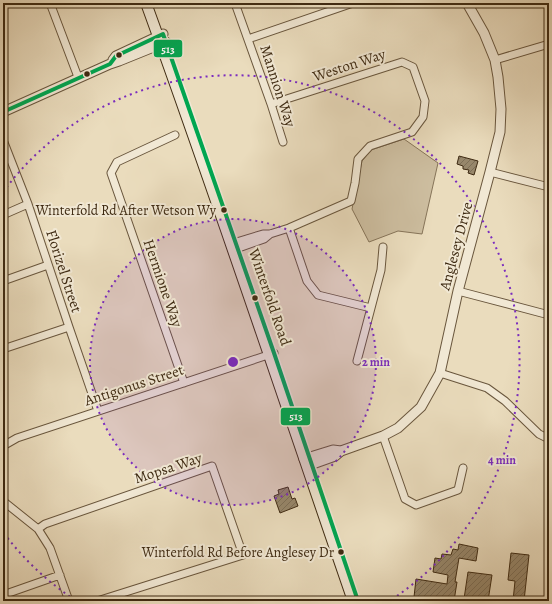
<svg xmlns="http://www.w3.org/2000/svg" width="552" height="604" viewBox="0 0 552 604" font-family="Alegreya,serif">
  <defs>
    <pattern id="building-hatch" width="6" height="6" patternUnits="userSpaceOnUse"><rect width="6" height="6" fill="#97876b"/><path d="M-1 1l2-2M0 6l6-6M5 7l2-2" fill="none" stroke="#7d6f57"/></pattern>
  </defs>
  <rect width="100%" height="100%" fill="#eadcbd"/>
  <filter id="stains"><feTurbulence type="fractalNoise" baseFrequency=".005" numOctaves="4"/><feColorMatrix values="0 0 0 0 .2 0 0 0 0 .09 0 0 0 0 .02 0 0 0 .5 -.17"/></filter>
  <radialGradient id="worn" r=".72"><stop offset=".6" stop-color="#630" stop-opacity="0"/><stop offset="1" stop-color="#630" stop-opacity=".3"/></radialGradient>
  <path fill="#cdbea0" stroke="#867459" d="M404 139 438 163 422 234 398 231 369 242 352 209 362 161 371 150Z"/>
  <path fill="url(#building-hatch)" stroke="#3e2a12" d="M459 156 478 161 474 175 468 173 469 170 463 169V166L457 164Z
    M288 487 292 499 295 498 298 506 280 513 274 496 279 494 278 490Z
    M459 544 478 548 476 561 459 558 455 582H457L454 601H434V600L414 597 416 579 447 584 448 575 433 572 435 558 441 559 442 554 451 555 453 549 458 550Z
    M511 553 529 555 524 601H513L515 581 508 580Z
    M468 572 492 575 488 601H478L464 599Z"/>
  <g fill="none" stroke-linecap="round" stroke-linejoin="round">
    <defs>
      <path id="minor" d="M50 3 78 77
        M236 3V6L271 104 283 142
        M248 39 353 3
        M495 60 549 44
        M175 135 117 162 111 173 184 383
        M3 140 28 204 69 327 98 411
        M490 172 549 187
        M3 215 28 204
        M289 228 307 281 318 295 371 308
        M230 244 263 234H270L289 228 351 201 355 183 358 159 370 146 412 132 423 117 425 101 413 67 402 62 271 104
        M233 250 264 239 270 234
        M3 281 48 265
        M458 291 549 315
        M3 349 69 327
        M357 361 381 270 383 247
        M440 373 487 388 505 401 539 434 549 439
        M383 436 405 499 416 505 458 490 463 468
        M3 446 17 438 274 353
        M3 501 38 529 50 548 69 601
        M38 529 45 524 212 466 243 555 97 601
        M3 595 60 575"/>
      <path id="tertiary" d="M113 60 116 56 163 34
        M3 112 110 64 119 61 166 42
        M304 459 333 450 341 451
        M307 466 335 456 341 451 383 436 398 428 421 407 440 373 458 291 490 172 500 132 501 109 498 77 495 60 484 33 467 3"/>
      <path id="secondary" d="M146 3C218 201 284 401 353 601"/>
    </defs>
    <use href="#minor" stroke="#69563d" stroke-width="9"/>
    <use href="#tertiary" stroke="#69563d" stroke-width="11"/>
    <use href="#secondary" stroke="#3e2a12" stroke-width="12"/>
    <use href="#minor" stroke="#f1e8d4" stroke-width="7"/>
    <use href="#tertiary" stroke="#f1e8d4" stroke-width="9"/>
    <use href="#secondary" stroke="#f1e8d4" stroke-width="10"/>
    <defs>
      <path id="bus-1" d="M3 112 110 64 116 56 163 34 274 353 358 601"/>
    </defs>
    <use href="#bus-1" stroke="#f1e8d4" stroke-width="7"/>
    <use href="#bus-1" stroke="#00a651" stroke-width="4"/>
  </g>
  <circle cx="233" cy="362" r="143" fill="#7b2cbf" fill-opacity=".12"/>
  <g fill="none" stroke="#7b2cbf" stroke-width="2" stroke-dasharray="2 4">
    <circle cx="233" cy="362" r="143"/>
    <path d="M75 600A286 286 0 0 1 3 532M3 192A286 286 0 1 1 391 600"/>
  </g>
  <g fill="#3e2a12" stroke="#f1e8d4" stroke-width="1.5">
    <circle cx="119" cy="55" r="3.5"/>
    <circle cx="87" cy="74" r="3.5"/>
    <circle cx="224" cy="210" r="3.5"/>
    <circle cx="255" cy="298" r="3.5"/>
    <circle cx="341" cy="552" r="3.5"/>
  </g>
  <g text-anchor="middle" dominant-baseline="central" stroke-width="4" stroke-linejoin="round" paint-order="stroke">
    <g font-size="14" fill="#3e2a12" stroke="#f1e8d4" text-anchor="end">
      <text x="216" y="210">Winterfold Rd After Wetson Wy</text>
      <text x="334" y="552">Winterfold Rd Before Anglesey Dr</text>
    </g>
    <g font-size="15" fill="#3e2a12" stroke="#f1e8d4">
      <text transform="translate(349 65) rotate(-18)">Weston Way</text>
      <text transform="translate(278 86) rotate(72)">Mannion Way</text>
      <text transform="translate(456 246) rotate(-75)">Anglesey Drive</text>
      <text transform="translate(64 271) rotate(72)">Florizel Street</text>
      <text transform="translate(163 283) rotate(71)">Hermione Way</text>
      <text transform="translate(270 297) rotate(71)">Winterfold Road</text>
      <text transform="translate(134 385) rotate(-18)">Antigonus Street</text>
      <text transform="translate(168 468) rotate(-18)">Mopsa Way</text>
    </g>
  </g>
  <circle cx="233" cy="362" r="6" fill="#7b2cbf" stroke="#f1e8d4" stroke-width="2"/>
  <g font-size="12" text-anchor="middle" font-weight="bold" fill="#7b2cbf" stroke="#f1e8d4" stroke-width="4" stroke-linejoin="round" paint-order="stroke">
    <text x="376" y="366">2 min</text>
    <text x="502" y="464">4 min</text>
  </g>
  <g stroke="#f1e8d4" stroke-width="1.5">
    <rect x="153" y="39" width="30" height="19" rx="4" fill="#00a651"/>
    <rect x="280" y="407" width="31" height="19" rx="4" fill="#00a651"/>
  </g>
  <g font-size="11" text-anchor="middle" font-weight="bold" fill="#fff">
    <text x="168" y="53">513</text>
    <text x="296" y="420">513</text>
  </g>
  <rect width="552" height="604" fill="none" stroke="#eadcbd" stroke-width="16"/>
  <rect x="4" y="4" width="544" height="596" fill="none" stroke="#3e2a12" stroke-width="2"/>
  <rect x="8" y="8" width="536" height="588" fill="none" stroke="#3e2a12"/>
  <rect width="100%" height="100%" filter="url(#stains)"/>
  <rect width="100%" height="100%" fill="url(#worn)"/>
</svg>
